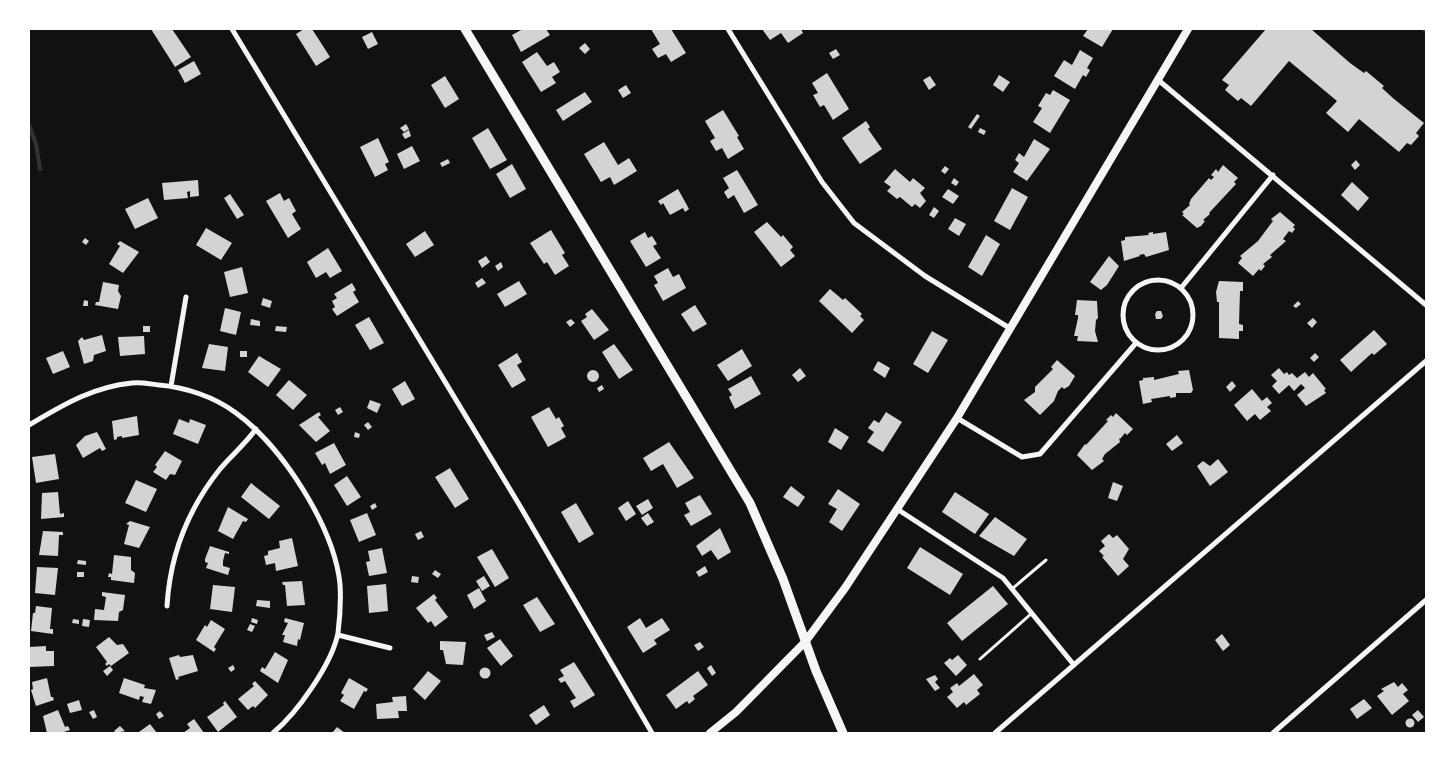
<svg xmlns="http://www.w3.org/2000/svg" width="1455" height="762" viewBox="0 0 1455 762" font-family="Lora,serif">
  <rect width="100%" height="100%" fill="#111"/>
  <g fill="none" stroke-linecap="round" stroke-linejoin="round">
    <path stroke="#333" stroke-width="4" d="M1424 29 1426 31
      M29 125 36 144 40 169"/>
  </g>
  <path fill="#d3d3d3" d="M151 29H172L191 57 175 67Z
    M304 29H312L330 57 316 66 296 34Z
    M523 29H546L550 35 521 52 512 35Z
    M651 29H671L686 53 671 62 666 54 658 58 652 49 660 44Z
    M762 29H801L803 33 788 43 781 33 770 40Z
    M1088 29H1113L1102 47 1083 36Z
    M1266 29H1311L1350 63 1364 73 1366 71 1384 86 1382 88 1394 99 1424 123 1416 133 1419 136 1411 145 1407 143 1399 152 1359 119 1348 132 1326 113 1337 101 1289 61 1251 106 1241 98 1238 101 1225 90 1229 85 1222 80Z
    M372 32 378 44 368 49 362 37Z
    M585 43 590 49 585 54 579 48Z
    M836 49 840 55 833 59 829 53Z
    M1080 50 1093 58 1087 68 1090 70 1086 77 1083 75 1075 89 1054 76 1064 60 1072 65Z
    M537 52 547 66 554 62 560 72 552 77 556 83 541 92 522 62Z
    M194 61 201 74 185 83 178 70Z
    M827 73 849 109 833 120 824 105 820 107 813 95 818 93 812 83Z
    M999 75 1010 82 1003 92 993 85Z
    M445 76 459 99 445 108 431 85Z
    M930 76 936 85 929 90 923 80Z
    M626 85 631 93 623 98 618 90Z
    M1053 90 1070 100 1050 133 1033 122 1042 108 1038 106 1046 93 1050 95Z
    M585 92 592 102 563 121 556 110Z
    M723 110 739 136 737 137 744 149 728 159 722 148 716 151 710 141 715 138 705 121Z
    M977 114 980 116 971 129 968 127Z
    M866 121 870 127 868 129 882 149 860 164 842 138Z
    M406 124 409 129 404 132 400 128Z
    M488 128 507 160 490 169 472 138Z
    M980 128 986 131 984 135 978 132Z
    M409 130 411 136 405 139 402 134Z
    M378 138 389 162 385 164 388 170 375 177 360 147Z
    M1034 139 1050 149 1027 181 1013 172 1019 163 1015 160 1019 153 1024 157Z
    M604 142 618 165 629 158 637 171 614 185 610 177 601 182 584 154Z
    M412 146 420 161 404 169 397 154Z
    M448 159 450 163 442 167 440 163Z
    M1356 160 1360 165 1355 170 1351 165Z
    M512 164 526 189 510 198 496 174Z
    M1223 165 1238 178 1234 182 1236 184 1209 213 1210 214 1203 220 1205 221 1201 226 1197 228 1182 215 1184 214 1182 212 1190 205 1189 204 1191 199 1209 178 1211 180 1214 177 1211 175 1216 169 1218 172Z
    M945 166 949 169 945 174 941 171Z
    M895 169 910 182 913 178 925 188 920 193 926 201 920 208 915 204 912 207 900 197 897 199 887 191 891 187 884 182Z
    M737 170 758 205 744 213 734 195 728 199 724 192 729 188 723 178Z
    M954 178 959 182 956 186 951 183Z
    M198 180 199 196 190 197V191L187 192 188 198 164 200 162 183Z
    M1352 182 1369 198 1358 211 1341 195Z
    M1012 188 1028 197 1010 230 994 221Z
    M678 189 689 209 685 212 683 208 670 215 663 203 661 205 658 201Z
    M948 189 959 196 953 204 942 197Z
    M280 193 284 201 289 198 296 211 292 214 301 229 288 238 266 201Z
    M230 194 244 215 237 219 224 198Z
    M148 198 158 218 135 229 125 209Z
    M934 207 939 211 934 218 929 215Z
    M1280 212 1295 225 1293 227 1295 229 1292 233 1289 231 1283 239 1286 241 1270 255 1272 257 1263 264 1265 266 1261 271 1259 269 1253 276 1238 263 1242 258 1240 256 1258 241 1273 221 1271 219Z
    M955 218 966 224 959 236 948 229Z
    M767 222 781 237 783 235 793 247 790 250 795 256 781 267 754 232Z
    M206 228 232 243 221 260 196 245Z
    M551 230 565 253 562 255 569 266 555 275 547 262 544 264 530 243Z
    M425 231 434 245 415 257 406 244Z
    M645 232 648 238 652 236 657 244 653 246 661 258 646 267 630 241Z
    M1153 232V234L1166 232 1169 250 1146 257 1144 254 1139 255 1140 256 1124 261 1121 241 1125 240V237L1149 235 1148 233Z
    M986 235 1000 244 982 276 968 267Z
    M85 238 89 241 86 245 82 242Z
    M120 241 139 252 123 273 109 264 120 246 117 244Z
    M328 248 342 271 330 278 326 272 316 278 307 262Z
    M486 256 490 262 482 268 478 261Z
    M1109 256 1119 266 1107 285 1101 290 1090 282Z
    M501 262 503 267 498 271 495 266Z
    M242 267 248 293 230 297 224 272Z
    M668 268 673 277 679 274 686 288 663 301 654 285 658 283 654 276Z
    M482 278 486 283 478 288 475 283Z
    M519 281 527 294 505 307 497 294Z
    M1219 281 1243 282V291H1240L1239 324 1243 325V331H1239V339L1219 338V302H1217L1216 292Z
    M103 282 119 285 118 291 121 296 118 309 95 305 96 302H99Z
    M352 283 356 290 353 292 359 302 337 316 332 309 335 307 332 301 337 298 334 294Z
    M830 289 843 300 845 298 862 314 860 316 864 320 852 333 819 301Z
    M263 298 272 301 270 308 261 305Z
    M84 300 88 301V306H83Z
    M1077 300 1097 301 1098 318 1096 320 1095 331 1098 342 1077 341 1078 336H1074L1078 318V315H1075Z
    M1298 301 1301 304 1296 308 1293 306Z
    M695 305 707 324 693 332 681 314Z
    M225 308 241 312 236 335 220 331Z
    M592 309 609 330 594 340 581 321 587 317 585 314Z
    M1157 311H1161L1163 316 1161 319H1156L1155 314Z
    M369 317 384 343 370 350 355 325Z
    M1313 318 1317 322 1312 328 1307 323Z
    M251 319 260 321V326L250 325Z
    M571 319 575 323 570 327 566 322Z
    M143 326H150V332H143Z
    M276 326 287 327 286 332 275 331Z
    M1374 330 1387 344 1374 355 1372 353 1351 372 1340 360Z
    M932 331 948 340 928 373 913 364Z
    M102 335 106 351 94 355 93 361 84 364 78 341 82 337 84 340Z
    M144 336 145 354 120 356 118 337Z
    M209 344 228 347 225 371 202 368Z
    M614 344 633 370 619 379 602 352Z
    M742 349 752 366 728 381 717 365Z
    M63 351 70 367 53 374 46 358Z
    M240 351H247V357H240Z
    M517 353 522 362 517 365 526 380 512 388 498 365Z
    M1315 353 1319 357 1314 362 1310 358Z
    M259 356 281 369 268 387 248 372Z
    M1057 360 1075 376 1069 386 1064 389 1062 387 1058 391 1054 401 1040 415 1024 400 1035 392V387L1053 369 1051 367Z
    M878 361 890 368 885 378 873 370Z
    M800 368 806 376 798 382 792 375Z
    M1279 368 1284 374 1287 372 1289 375 1292 373 1297 378 1305 372 1309 377 1313 373 1326 389 1324 390 1326 393 1306 406 1297 395 1305 388 1301 384 1294 391 1289 385 1279 394 1272 386 1277 381 1271 375Z
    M1189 370 1193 390 1191 393H1176V397L1170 398V396L1151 399 1152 402 1143 404 1139 381 1143 380V378L1154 377V380L1179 374 1178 371Z
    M587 376a6 6 0 1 1 12 0a6 6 0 1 1-12 0Z
    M751 376 761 394 735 409 729 397 732 395 728 389Z
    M289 380 307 395 293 410 276 395Z
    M405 381 415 399 402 406 392 389Z
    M1232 381 1236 386 1230 392 1226 387Z
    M602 385 604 389 599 392 597 388Z
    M1252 389 1262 401 1267 397 1272 403 1267 407 1271 411 1260 420 1255 414 1247 421 1234 405Z
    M370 400 381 404 377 413 367 408Z
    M340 407 343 412 338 415 335 410Z
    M549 407 556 419 559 417 564 426 561 428 566 437 548 447 531 417Z
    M319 412 321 415 318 417 330 431 316 442 299 425Z
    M886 412 902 422 883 452 867 442 874 432 868 428 874 420 879 423Z
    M1116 413 1133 429 1127 435 1125 433 1120 439 1119 438 1120 442 1105 454 1102 459 1104 461 1092 470 1077 455 1085 444 1086 445 1108 421 1106 420 1111 415 1113 417Z
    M137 416 139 435 122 438V436L117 437V439L114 440 112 421Z
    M179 419 189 423 190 419 206 425 198 444 173 434Z
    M368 422 372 427 368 430 364 425Z
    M835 428 849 437 841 450 828 442Z
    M97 432 106 449 102 451 100 448 83 458 76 445 85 436Z
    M355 432 360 434 359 438 354 437Z
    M1177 435 1183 443 1172 451 1166 444Z
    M669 442 694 478 677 488 663 464 651 471 643 458Z
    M334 443 346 465 330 474 325 463 322 465 315 453Z
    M165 451 182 461 175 475 170 474 166 480 153 472 157 467 155 465Z
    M55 454 59 479 36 483 32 457Z
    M1218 459 1228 472 1210 486 1197 466 1203 461 1210 466Z
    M450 468 469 499 455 508 435 477Z
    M347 476 361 497 347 506 334 485Z
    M136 480 157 489 146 512 125 503Z
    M1113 482 1123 486 1117 501 1108 498Z
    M251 483 280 506 269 519 241 497Z
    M791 486 805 497 798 507 783 497Z
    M838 489 860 504 842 531 829 522 837 509 828 504Z
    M58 492 60 514 64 513V517L41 519 42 493Z
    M955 492 989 514 975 534 942 512Z
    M700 495 712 514 691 526 684 515 690 512 685 503Z
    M648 499 653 508 642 515 636 506Z
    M628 501 636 514 626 521 618 508Z
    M375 503 377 507 372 510 370 506Z
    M576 503 594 534 579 543 561 512Z
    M228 507 248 519 246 522 243 521 233 539 218 531Z
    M367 513 376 535 359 542 350 520Z
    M648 513 654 522 647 526 641 518Z
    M995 517 1027 539 1014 556 979 536Z
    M130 521 150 527 139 548 124 544 129 525 126 524Z
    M720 528 731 552 718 560 711 550 702 556 696 546Z
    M43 531 63 532V535H59L58 556 39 555Z
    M421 531 424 537 418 540 415 534Z
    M1109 534 1113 538 1117 535 1129 549 1123 559 1129 566 1118 576 1102 557 1104 556 1099 551 1105 546 1101 541Z
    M292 538 298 566 276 571 275 563 266 565 264 556 268 555V551L280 548 279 541Z
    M210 546 229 552V554L225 553 223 561V566L230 568 228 575 206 568 208 563 205 562V559Z
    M920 547 963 574 950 595 907 568Z
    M382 548 387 573 369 576 366 562 370 561 368 551Z
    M492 549 509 578 495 587 477 557Z
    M114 555 131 557V570L135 573 134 583 111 580V577H108L109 573 112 574Z
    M78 560 86 561V565L77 564Z
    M705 566 708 572 699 577 696 572Z
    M37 567 58 568 55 595 35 593Z
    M435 570 441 574 438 578 432 574Z
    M77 572H84V577H77Z
    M412 576 419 577 418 583 411 582Z
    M484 576 490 586 482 591 476 581Z
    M302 581 305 605 287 606 285 585H283L282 582Z
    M386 584 388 611 369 613 367 586Z
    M213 585 235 587 232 612 210 609Z
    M993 586 1008 604 962 641 947 623Z
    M479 588 486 601 474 609 467 595Z
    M102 592 125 595 123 610 119 612 118 621 94 620 95 609 104 610 106 597 102 596Z
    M434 594 437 598 435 600 448 617 435 627 431 621 428 623 416 608Z
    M537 597 555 624 540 632 523 605Z
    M257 600 270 601V608L256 606Z
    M36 606 52 608 50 629H53V634L31 631 33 613H35Z
    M252 618 258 620 257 624 251 622Z
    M285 618 304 623 300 640 298 639 297 646 283 642 285 635H282L288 623 284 622Z
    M640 618 646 628 662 618 670 630 654 640 657 644 643 653 627 627Z
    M73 619 79 620V624L72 623Z
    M83 619 90 620 89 627 82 626Z
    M211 620 225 629 214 647 216 649 214 652 196 640 205 625 207 627Z
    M250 624 255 626 252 632 247 630Z
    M492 632 495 637 487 641 484 635Z
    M1222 634 1230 645 1223 651 1215 640Z
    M109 637 117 645 123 644 129 653 111 666 109 664 107 666 105 664 107 662 96 647Z
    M500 639 513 656 501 666 487 648Z
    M440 641 466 642 463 665 446 664 443 650H440Z
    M700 642 704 647 698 651 694 645Z
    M46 646V651H54V666L29 667V647Z
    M275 652 288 660 278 683 260 671 262 667 265 669Z
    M179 655 180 657 193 655 198 671 178 677 179 679 176 680 169 658Z
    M958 655 967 665 956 676 944 663 950 658 952 660Z
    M574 662 595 695 574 708 570 701 576 698 565 681 561 683 558 679 564 676 560 670Z
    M233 665 235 669 231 672 228 668Z
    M711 665 716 673 712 676 707 668Z
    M110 666 113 670 107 676 103 671Z
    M479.5 673a5.5 5.5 0 1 1 11 0a5.5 5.5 0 1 1-11 0Z
    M428 671 441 681 425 700 413 689Z
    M698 671 708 685 693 696 695 699 689 704 687 701 676 709 666 695Z
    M974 674 983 685 977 690 980 694 966 705 964 702 957 708 947 697 953 692 950 688 957 683 959 686Z
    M935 675 938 679 935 682 940 688 935 691 926 679Z
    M47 678 51 697H53L54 700 36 706 31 690 33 689 32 682Z
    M124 678 145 685 144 688 156 690 151 704 142 702 144 697 140 696 139 700 119 693Z
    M349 678 368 689 366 692 364 691 354 709 340 701 344 695 341 693Z
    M255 681 268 695 255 708 253 706 248 710 238 699 254 686 252 684Z
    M1394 682 1398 687 1402 683 1408 690 1403 694 1409 701 1392 715 1377 696 1384 691 1381 689Z
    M406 696 407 711H398L399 718 377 719 376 704 393 702 392 697Z
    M1364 699 1372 708 1357 719 1350 709Z
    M79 700 82 710 70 713 67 704Z
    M225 701 237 717 218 732 207 717 224 705 223 703Z
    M544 705 550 715 536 725 529 715Z
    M58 710 65 727 68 726 70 730 61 733H47L43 716Z
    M94 710 97 717 93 719 89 712Z
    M1418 710 1424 717 1418 722 1412 715Z
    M160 711 164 716 159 719 156 714Z
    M1405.5 723a4.5 4.5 0 1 1 9 0a4.5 4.5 0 1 1-9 0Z
    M194 719 204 733H183L190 728 187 724Z
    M150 724 157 733H140L139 732Z
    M120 726 125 731 116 733 114 731Z
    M337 727 345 733H332Z"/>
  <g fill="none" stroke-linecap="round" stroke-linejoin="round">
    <path stroke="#f5f5f5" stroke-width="3" d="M1012 589 1046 560
      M980 659 1032 613"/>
    <path stroke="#f5f5f5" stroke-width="5" d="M232 29 520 506 652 733
      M728 29 822 182 854 223 925 276 1011 329
      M1157 79 1426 305
      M1123 315a35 35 0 1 1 70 0a35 35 0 1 1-70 0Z
      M1181 288 1273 175
      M171 386 186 297
      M957 418 1022 457 1040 454 1136 343
      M29 425C63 405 92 387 132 383 141 382 150 384 159 385 185 387 215 397 236 413 282 446 334 527 340 584 341 600 340 617 338 633 332 664 297 713 273 733
      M897 509 1003 578 1074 665
      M167 606C170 555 188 509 220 469 232 455 245 444 256 429
      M338 635 390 648
      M995 733 1426 361
      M1273 733 1426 600"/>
    <path stroke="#f5f5f5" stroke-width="8" d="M710 733 736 712 805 642 845 588 957 418 1188 29"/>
    <path stroke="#f5f5f5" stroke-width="9" d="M465 29 750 503 783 579 816 671 843 733"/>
  </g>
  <rect width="1455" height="762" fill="none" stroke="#ffffff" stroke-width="60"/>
</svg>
